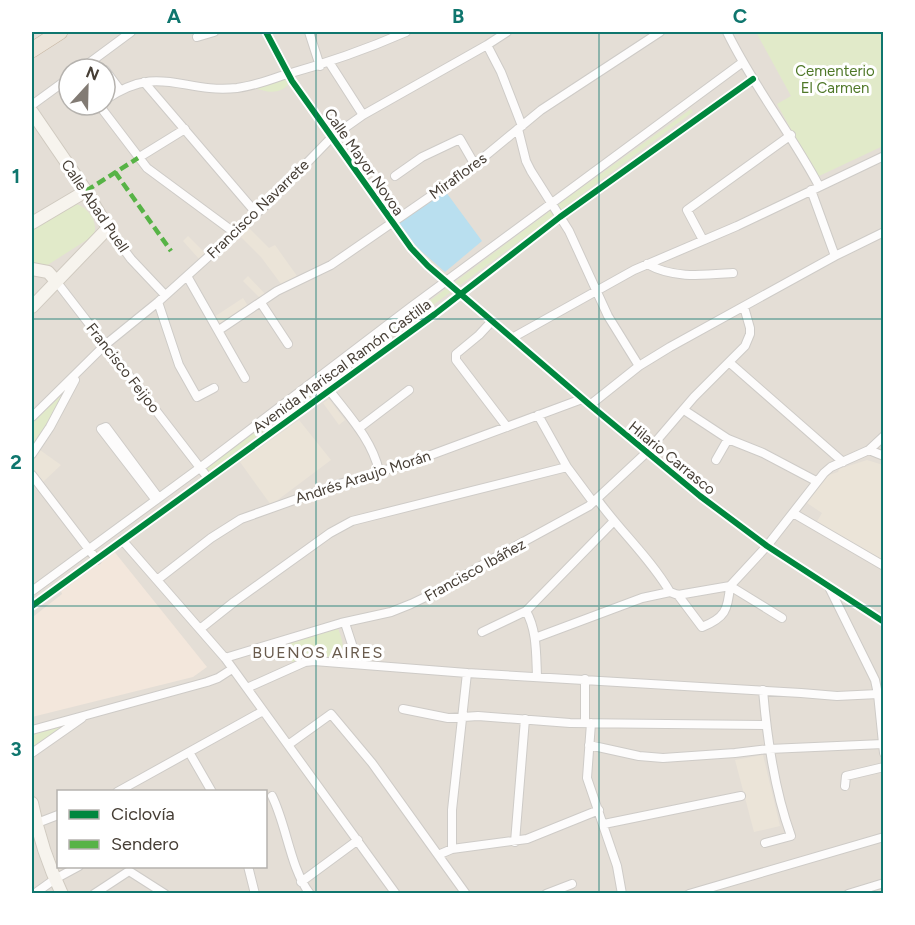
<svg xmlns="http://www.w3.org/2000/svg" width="915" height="925" viewBox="0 0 915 925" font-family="Figtree,sans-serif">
  <rect width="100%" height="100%" fill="#f0ede9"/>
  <path fill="#e4ded6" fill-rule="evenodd" d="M32 32H883V893H32ZM69 69H105V105H69ZM58 792H266V866H58Z"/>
  <path fill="#f3e7dc" d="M113 550 207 667 193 677 32 717V614L34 616 62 594 60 588Z"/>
  <path fill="#ebe4d8" d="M249 228 269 248 275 245 297 276 281 284 261 257 240 236Z
    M188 236 206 254 200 260 183 241Z
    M248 276 266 295 262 300 243 281Z
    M243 298 248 306 219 325 214 317Z
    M329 399 345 420 339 425 323 403Z
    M299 420 331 460 271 505 240 462Z
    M40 450 61 465 43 482 32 468V463Z
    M867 460 883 465V562L816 523 822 513 807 503 826 476 838 472 839 469Z
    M763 755 780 826 754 832 735 760Z"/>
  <path fill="#e1eac9" d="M756 32H883V146L817 177 777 104 791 96Z
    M289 74 292 81C278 97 266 92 249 86Z
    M691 109 693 112 559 211 556 206Z
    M76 204C88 207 100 224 93 236L46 266 32 265V230Z
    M554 208 557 213 206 474 203 470Z
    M62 395H64L65 398 32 449V422Z
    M337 626C341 637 347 647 338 656L314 658 292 662 287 641Z
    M70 721 34 748H32V734Z"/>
  <path fill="#b9dfef" d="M443 188 482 241 445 272 412 243 396 220Z"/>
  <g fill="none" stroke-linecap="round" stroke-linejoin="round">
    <defs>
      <path id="street" d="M266 32 292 81 411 248 428 266 590 405 700 496 767 546 884 622
        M309 32 320 66
        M727 32C753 86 791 133 819 186
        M197 37 214 32
        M487 45 501 72 522 126
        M329 62 363 115
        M81 69 131 32
        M105 70 120 90
        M144 82 256 213
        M105 100C160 62 182 94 237 88 252 86 267 81 281 76 324 64 365 50 406 32
        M32 105 69 78
        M99 105 147 168 235 233
        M518 129 526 161 531 171 569 231 608 316 639 366
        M138 158 185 129
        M395 176 422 157 460 139 475 165
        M811 190 835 256
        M108 228 131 259 165 295
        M703 240 687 210 791 135
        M647 264C674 279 704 275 733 273
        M187 276 245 378
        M56 281 208 478
        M158 302 179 365 197 397 214 388
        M261 303 288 344
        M492 321 479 335 456 354V360L507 427
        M219 330 277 291 331 265 467 171 541 110 660 32
        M512 338 634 270 737 226 884 156
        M730 363 843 462
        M330 391C349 416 372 440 379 471
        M590 405 639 366 670 347 835 256 884 232
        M684 410 728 439 763 453 816 481
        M538 415 567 467 593 502
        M32 417 105 345 158 302 268 203 332 137 363 115 487 45 507 32
        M359 428 409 390
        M869 450 884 456
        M32 454 50 427 75 380
        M716 460 728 439
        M32 475 97 560
        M155 499 101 429 106 427 158 497
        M597 499C620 531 650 558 670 592
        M793 513 884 566
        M122 540 225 658 396 894
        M157 580 211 538 241 519 336 485 412 462 582 399
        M730 586 767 546 824 473 831 467 869 450 884 436
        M829 587 875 680 878 694 884 753
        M32 591 201 467 411 307 743 62
        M678 595 702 627C725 618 728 610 730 586
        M32 606 435 314 560 217 753 79
        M526 611C537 630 536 654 537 676
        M345 623 358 663
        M200 629 234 602 330 533 352 521 567 467
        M482 632 526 611 613 522
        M535 638 642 598 670 592 678 595 730 586 782 618
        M225 658 341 623 391 612 411 604 438 591 501 554 589 506 646 453 694 397 745 346 750 334V328L744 307
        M247 688 305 662 314 661 467 673 801 693 837 696 878 694
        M763 690C767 739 774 789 791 836L765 843
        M403 709 448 718 478 716 570 723 766 725
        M585 723V679
        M591 723 587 778 617 866 622 894
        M32 730 207 682 218 678 232 669
        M288 745 331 714 372 763 466 894
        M589 745 639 756 663 758 735 753 769 749 883 744
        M189 752 212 792
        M32 753 82 718
        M845 786 846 776 884 767
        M117 792 263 711
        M272 796C287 826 290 868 310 894
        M604 824 741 796
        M32 825 58 815
        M515 842 525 719
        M452 849V810L467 673
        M438 855 452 849 527 839 599 810
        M248 866 255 894
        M301 882 358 840
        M34 894 55 879 79 866
        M94 894 129 871 165 894
        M546 894 572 884
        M689 894 884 837
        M848 894 884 883"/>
      <path id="secondary" d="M32 112 86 191 108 228 32 307
        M32 223 86 191
        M32 269 48 272 56 281
        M32 803C38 834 48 865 62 894"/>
      <path id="highway" d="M32 50 60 32"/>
    </defs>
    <use href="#street" stroke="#cecbc7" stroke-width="10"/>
    <use href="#secondary" stroke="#d0cac0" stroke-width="14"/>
    <use href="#highway" stroke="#c8b7a4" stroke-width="16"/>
    <use href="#street" stroke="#fdfcfc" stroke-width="8"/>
    <use href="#secondary" stroke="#f7f4ee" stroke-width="12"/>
    <use href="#highway" stroke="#ece4d9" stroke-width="15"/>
    <path stroke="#57b346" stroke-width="4.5" stroke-dasharray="9 4.5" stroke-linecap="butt" d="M115 172 171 251
      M86 191 138 158"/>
    <defs>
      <path id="cycleway" d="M266 32 292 81 411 248 428 266 590 405 700 496 767 546 884 622
        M32 606 435 314 560 217 753 79"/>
    </defs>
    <use href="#cycleway" stroke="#fff" stroke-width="10"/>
    <use href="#cycleway" stroke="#00873e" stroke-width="6"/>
  </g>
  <path fill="none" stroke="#0f766e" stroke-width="1.5" stroke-opacity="0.55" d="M316 32V894M599 32V894M32 319H884M32 606H884"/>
  <g text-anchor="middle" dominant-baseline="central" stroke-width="6" stroke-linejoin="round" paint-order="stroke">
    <g font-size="15" fill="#4f7828" stroke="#fff">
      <text x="835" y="71">Cementerio<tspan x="835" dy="17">El Carmen</tspan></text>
    </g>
    <g font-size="15" fill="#463e35" stroke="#fff">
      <text transform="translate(364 162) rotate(55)">Calle Mayor Novoa</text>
      <text transform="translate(458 176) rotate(-36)">Miraflores</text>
      <text transform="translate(95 206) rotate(56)">Calle Abad Puell</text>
      <text transform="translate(258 209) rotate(-44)">Francisco Navarrete</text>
      <text transform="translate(342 366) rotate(-36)">Avenida Mariscal Ramón Castilla</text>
      <text transform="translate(123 368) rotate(52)">Francisco Feijoo</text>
      <text transform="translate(672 458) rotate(39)">Hilario Carrasco</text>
      <text transform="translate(363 477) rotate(-18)">Andrés Araujo Morán</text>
      <text transform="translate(475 570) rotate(-29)">Francisco Ibáñez</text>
    </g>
    <g font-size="16" letter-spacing="1.5" fill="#695b4d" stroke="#fff">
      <text x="318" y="652">BUENOS AIRES</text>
    </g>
  </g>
  <rect width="915" height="925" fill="none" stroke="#ffffff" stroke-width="66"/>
  <rect x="57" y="790" width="210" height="78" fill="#ffffff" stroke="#b5b2ae" stroke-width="1.5"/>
  <rect x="69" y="810" width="30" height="9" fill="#00873e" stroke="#b5b2ae" stroke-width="1.5"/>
  <text x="111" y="820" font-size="18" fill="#463e35">Ciclovía</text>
  <rect x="69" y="840" width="30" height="9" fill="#57b346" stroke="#b5b2ae" stroke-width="1.5"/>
  <text x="111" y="850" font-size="18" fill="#463e35">Sendero</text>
  <g transform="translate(87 87) rotate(22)"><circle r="28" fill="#ffffff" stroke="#b5b2ae" stroke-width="1.5"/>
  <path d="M0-4.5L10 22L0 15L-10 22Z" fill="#827b74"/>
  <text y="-9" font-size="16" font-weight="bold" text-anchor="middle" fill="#463e35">N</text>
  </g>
  <rect x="33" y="33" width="849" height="859" fill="none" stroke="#0f766e" stroke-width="2"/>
  <g font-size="20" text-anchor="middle" font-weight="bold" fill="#0f766e">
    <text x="174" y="23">A</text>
    <text x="458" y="23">B</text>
    <text x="740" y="23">C</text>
    <text x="16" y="183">1</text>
    <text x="16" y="469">2</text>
    <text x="16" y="756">3</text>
  </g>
</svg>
